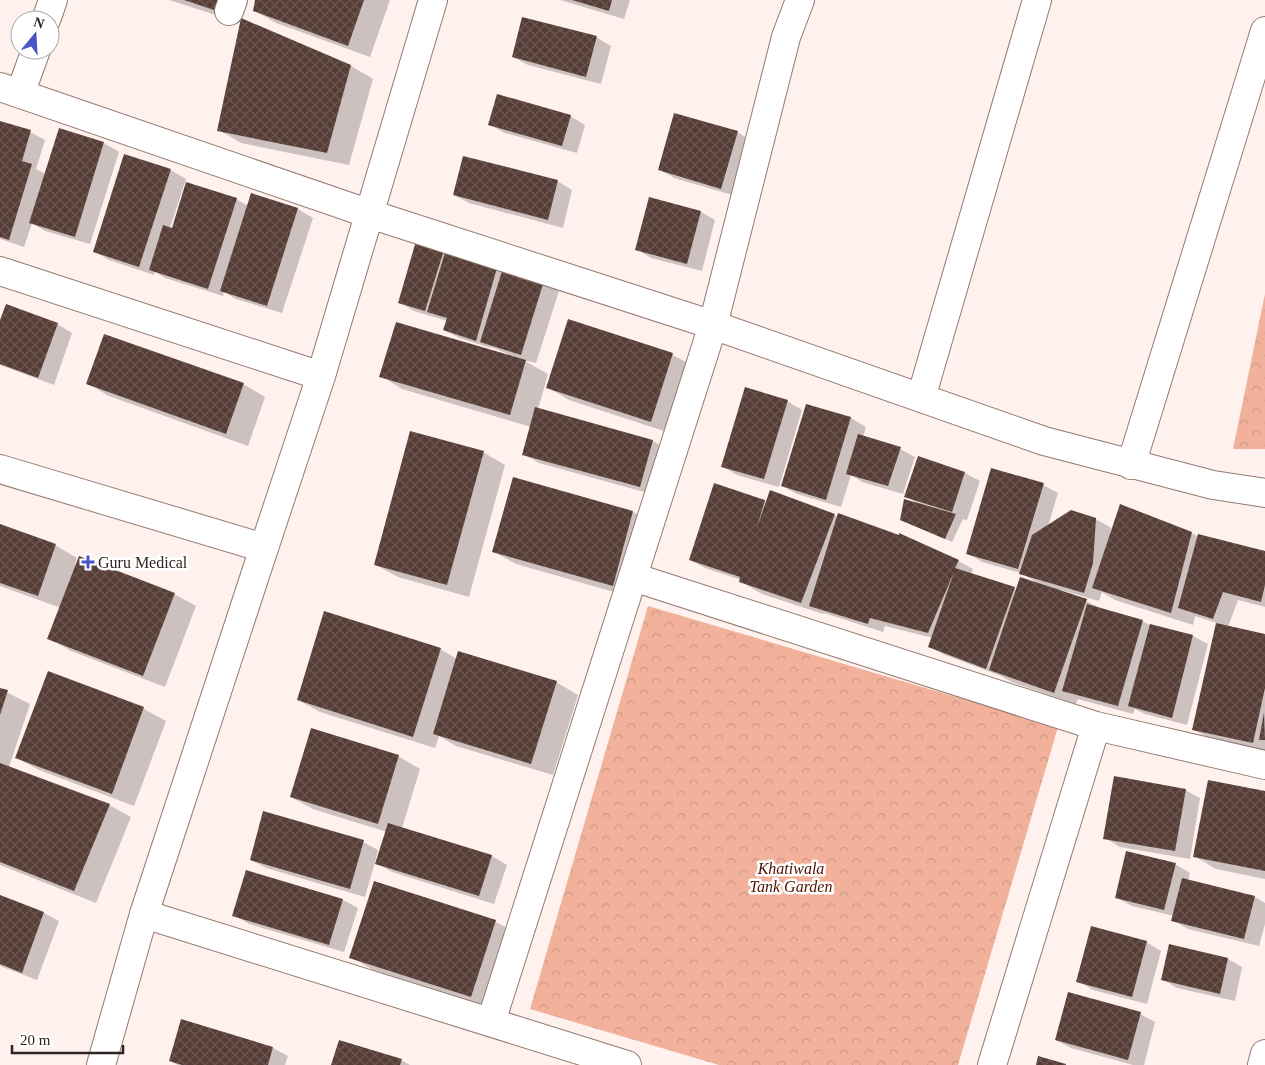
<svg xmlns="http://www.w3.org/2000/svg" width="1265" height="1065" viewBox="0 0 1265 1065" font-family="'Times New Roman',serif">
  <defs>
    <pattern id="park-crowns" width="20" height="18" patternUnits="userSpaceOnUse" patternTransform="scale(1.25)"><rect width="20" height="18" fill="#f1b19b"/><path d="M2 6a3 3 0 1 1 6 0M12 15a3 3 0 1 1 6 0" fill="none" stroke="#cf9885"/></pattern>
    <pattern id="building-cross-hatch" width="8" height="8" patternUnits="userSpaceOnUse" patternTransform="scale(1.25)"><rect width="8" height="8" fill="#563e36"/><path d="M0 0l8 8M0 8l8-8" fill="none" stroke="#6b5751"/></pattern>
  </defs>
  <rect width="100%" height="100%" fill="#fff2ee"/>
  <path fill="url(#park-crowns)" d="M1265 294V449H1233Z
    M648 606 1058 727 958 1065H719L530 1009Z"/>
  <path fill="#0003" d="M169 0H246L240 19 351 66 373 79 349 165 241 143 219 130 241 23Z
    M257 0H390L370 57 276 23 254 10Z
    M560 0H630L624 19Z
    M596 37 611 46 601 84 528 65 513 57Z
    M570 116 585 125 577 153 505 133 490 125Z
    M0 122 30 132 45 140 36 169 46 174 104 143 119 152 90 244 45 231 32 223 24 247 0 239Z
    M737 132 752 141 736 196 674 178 659 169Z
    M125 155 171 170 186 179 170 228 173 229 236 199 248 206 252 195 298 209 313 218 282 313 236 299 224 292 223 296 165 278 155 272 154 275 109 260 94 251Z
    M557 181 572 190 563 228 469 203 454 195Z
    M701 212 715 220 702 271 651 258 636 249Z
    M417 243 544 282 559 291 536 363 523 360 548 374 538 409 653 441 667 449 655 495 539 463 524 454 531 427 402 389 381 376 507 356 508 354 491 347V348L459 338 444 330 447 321 414 311 399 302Z
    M569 321 673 355 695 367 673 434 569 400 547 387Z
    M0 324H57L72 333 54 385 0 365Z
    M87 383 243 384 265 397 248 446 109 396Z
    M787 401 802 410 779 487 737 475 722 466Z
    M807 405 851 418 866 427 863 437 900 449 915 457 903 494 862 482 851 475 841 507 797 494 782 486Z
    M483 452 505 465 469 597 398 577 376 565Z
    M918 458 965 473 980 481 967 520 963 519 952 542 901 520 919 504 906 496Z
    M514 479 633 512 655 525 635 598 516 564 494 552Z
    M715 485 767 502 771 492 958 561 973 569 971 574 1017 590 1036 582 1021 573 982 562 967 553 1043 485 1058 493 1048 526 1096 519 1111 528 1110 534 1191 533 1199 537 1265 552V607L1238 600 1228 627 1265 636V753L1215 742 1193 729 1217 623 1195 616 1193 625 1115 600 1102 592 1099 601 1061 590V592L1086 601 1102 609 1142 621 1150 625 1193 636 1208 644 1187 725 1145 714 1135 709 1133 714 1078 699 1076 704 1012 682 1001 676 945 655 930 647 933 638 885 626 883 632 824 613 823 614 762 594 740 581 741 580 705 568 691 560Z
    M0 526 55 545 77 558 75 564 174 594 196 606 165 687 71 651 49 638 61 608 0 586Z
    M440 649 457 659 556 682 578 695 553 775 456 746 439 736 435 748 320 712 298 700Z
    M48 673 144 709 166 721 134 806 39 770 17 758Z
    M0 689 30 704 9 767 109 805 131 817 96 903 0 865Z
    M398 756 420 769 402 828 492 856 507 865 494 904 392 872 375 862 365 897 266 868 251 860 363 842 378 850 375 862 377 863 387 832 313 809 291 797Z
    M1185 790 1200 798 1190 859 1120 847 1105 838Z
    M1265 792V879L1216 869 1194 856Z
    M1175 864 1190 873 1188 881 1255 897 1265 903V924L1259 946 1188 929 1173 920 1174 916 1132 906 1117 898Z
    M375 882 496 922 518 934 493 1009 373 970 351 957Z
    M0 896 44 913 59 921 37 980 0 966Z
    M343 900 358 908 344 952 249 924 234 915Z
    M1146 942 1161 951 1147 1004 1093 990 1078 981Z
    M1228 959 1242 967 1235 1001 1177 988 1162 979Z
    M1140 1014 1155 1022 1144 1065H1133L1071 1048 1056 1040Z
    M182 1021 273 1048 288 1056 285 1065H178L170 1061Z
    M401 1060 410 1065H333Z"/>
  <path fill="url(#building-cross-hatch)" d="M184 0H221L217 11Z
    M255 0H364L348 46 253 11Z
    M572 0H612L609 11Z
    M522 17 597 36 586 77 512 57Z
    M241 18 351 65 327 153 217 131Z
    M497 94 571 115 562 146 488 125Z
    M674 113 738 131 721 189 658 170Z
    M0 121 31 130 22 161 32 164 9 240 0 237Z
    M59 128 104 142 75 237 29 223Z
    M124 154 171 169 139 267 93 252Z
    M463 156 558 180 548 220 453 195Z
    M186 182 237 198 208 289 149 270 163 225 172 228Z
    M251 193 298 208 267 306 220 291Z
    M649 197 701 211 687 264 635 250Z
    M416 241 444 250 425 311 398 303Z
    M447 246 499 261 476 341 443 330 447 318 427 312Z
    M503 268 544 281 521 355 480 342Z
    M6 304 58 323 38 378 0 364V320Z
    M568 319 673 353 651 422 546 388Z
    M396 322 526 360 510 415 379 377Z
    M104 334 244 383 226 434 86 384Z
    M745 387 788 400 764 479 721 467Z
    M806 404 851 417 826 500 781 486Z
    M535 407 653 440 640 487 522 455Z
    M410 431 484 451 447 585 374 565Z
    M858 434 901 447 888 486 846 474Z
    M918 456 965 472 952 512 904 497Z
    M991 468 1044 483 1018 569 966 554Z
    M513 477 633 511 613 586 492 552Z
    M714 483 765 500 757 527 770 490 835 514 801 603 739 582 740 577 689 560Z
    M904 499 956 514 945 539 900 520Z
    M1120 504 1192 532 1171 613 1092 588Z
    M1071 510 1096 518 1093 563 1084 593 1019 574 1032 535Z
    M838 513 899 535V533L959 560 955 568 1015 587 986 669 928 647 954 572 928 633 870 618 868 624 809 606Z
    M0 524 56 544 38 596 0 583Z
    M1198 534 1265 551V585L1261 602 1223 592 1213 619 1178 608Z
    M79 556 175 593 143 676 47 639Z
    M1020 577 1087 599 1054 693 989 670Z
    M1087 604 1143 620 1118 706 1062 691Z
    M324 611 441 648 413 737 297 700Z
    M1216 623 1265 634V688L1253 743 1192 730Z
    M1150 624 1193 635 1172 718 1128 706Z
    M458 651 557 681 531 764 433 734Z
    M48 671 144 707 112 794 15 758Z
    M0 688 8 690 0 715Z
    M1264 712 1265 740H1259Z
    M311 728 399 755 378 824 290 797Z
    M0 763 110 804 74 891 0 862Z
    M1114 776 1186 789 1175 851 1103 839Z
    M1208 780 1265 791V871L1193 857Z
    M263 811 364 840 350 889 250 860Z
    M388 823 492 855 479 896 375 864Z
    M1126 851 1176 863 1164 910 1115 898Z
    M246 870 343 899 329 945 232 916Z
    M1182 878 1255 896 1244 939 1171 921Z
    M374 881 496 920 471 997 349 958Z
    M0 895 44 912 22 973 0 964Z
    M1091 926 1147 941 1132 997 1076 982Z
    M1169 944 1228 958 1220 994 1161 980Z
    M1068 992 1141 1012 1128 1060 1055 1040Z
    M181 1019 273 1047 268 1065H182L169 1061Z
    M339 1040 402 1059 400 1065H331Z
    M1038 1056 1066 1064V1065H1036Z"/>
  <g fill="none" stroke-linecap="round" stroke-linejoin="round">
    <defs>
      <path id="minor" d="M229 11 233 0
        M46 20 53 0
        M0 87 370 214 713 325 1044 441 1213 485 1265 493
        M20 94 36 50
        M0 271 321 376
        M921 398 1037 0
        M1131 465 1265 31
        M264 548 321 376 433 0
        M633 577 1096 726 1265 765
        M144 914 627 1065
        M491 1022 713 325 786 37 800 0
        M992 1065 1096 726
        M1262 1065 1265 1054"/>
      <path id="secondary" d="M0 469 264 548 144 914 101 1065"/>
    </defs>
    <use href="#minor" stroke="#947970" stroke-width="30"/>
    <use href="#secondary" stroke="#947970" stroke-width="30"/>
    <use href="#minor" stroke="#fff" stroke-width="28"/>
    <use href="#secondary" stroke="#fff" stroke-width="28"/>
  </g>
  <path fill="#4a54c9" stroke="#fff" stroke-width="2" d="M85.5 554.5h5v5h5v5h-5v5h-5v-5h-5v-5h5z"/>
  <g text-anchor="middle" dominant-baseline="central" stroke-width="5" stroke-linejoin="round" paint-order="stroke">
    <g font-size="16" fill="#2f2421" stroke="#fff" text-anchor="start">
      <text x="98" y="562">Guru Medical</text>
    </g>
    <g font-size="16" font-style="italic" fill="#4e1200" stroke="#fff">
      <text x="791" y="868">Khatiwala<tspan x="791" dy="18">Tank Garden</tspan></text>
    </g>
  </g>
  <g transform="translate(35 35) rotate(18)"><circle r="24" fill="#ffffff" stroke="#aca7a6"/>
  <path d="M0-4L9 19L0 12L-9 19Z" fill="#4a54c9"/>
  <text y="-8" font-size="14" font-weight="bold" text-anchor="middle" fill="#2f2421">N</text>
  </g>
  <path d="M12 1045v8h111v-8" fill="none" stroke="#2f2421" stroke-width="2.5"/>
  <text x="20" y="1045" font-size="15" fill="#2f2421" stroke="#ffffff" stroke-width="4" paint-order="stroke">20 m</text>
</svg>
